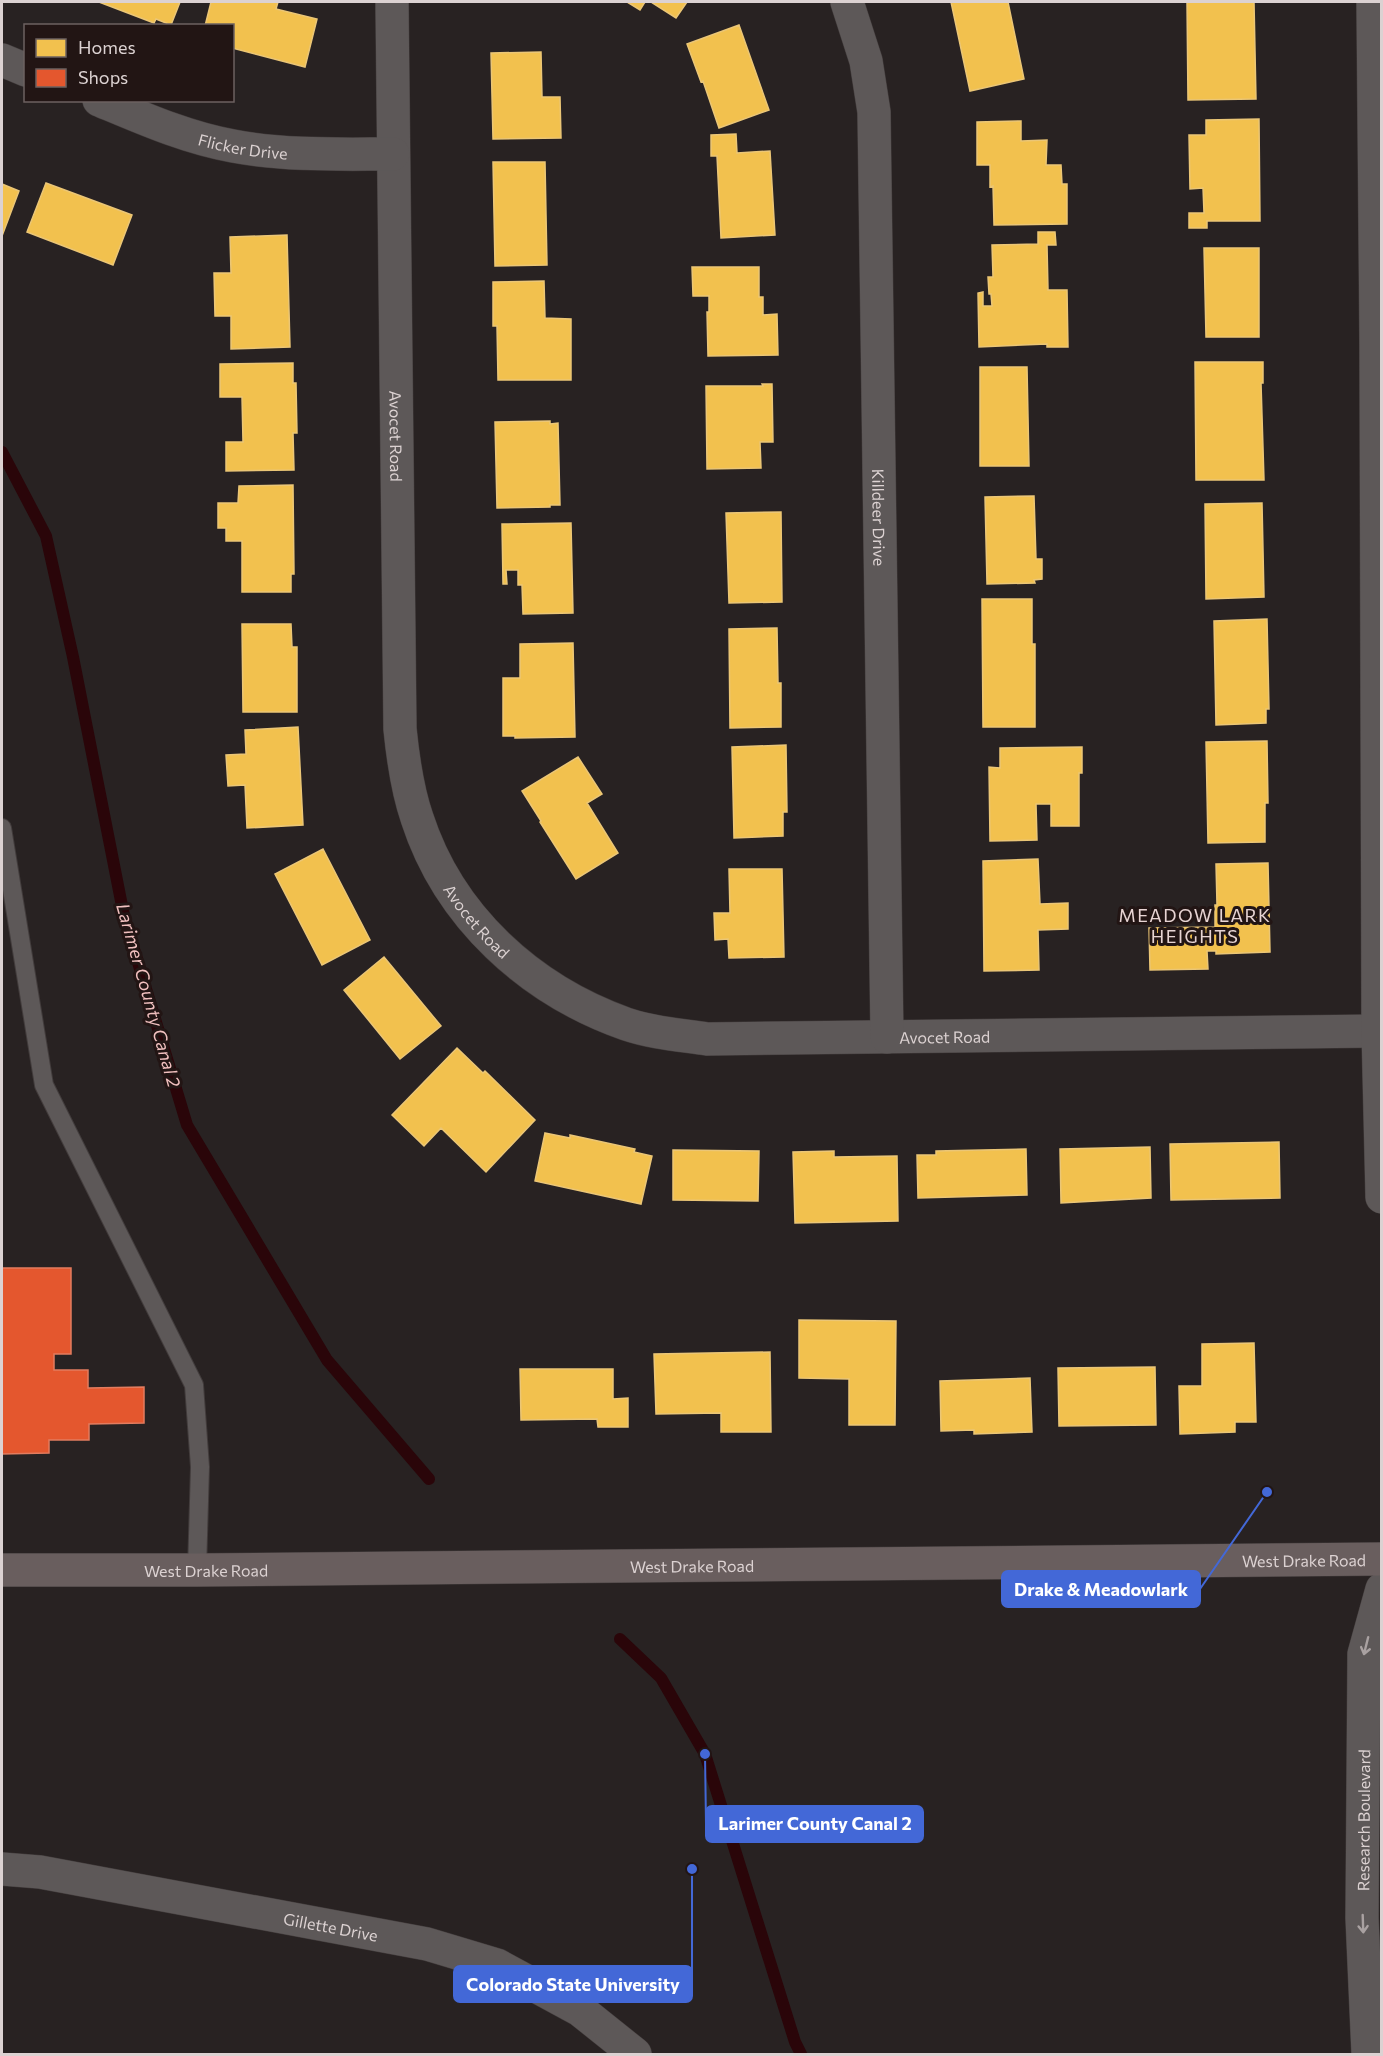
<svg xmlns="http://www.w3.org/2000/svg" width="1383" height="2056" viewBox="0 0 1383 2056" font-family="Commissioner,sans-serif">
  <rect width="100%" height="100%" fill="#282222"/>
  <path fill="#f2c14e" stroke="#ebc676" stroke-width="1.5" d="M99 2H180L171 25 156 19 154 23Z
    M211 2H278L276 9 317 19 305 67 232 48V26H205Z
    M627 2H645L640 10Z
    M651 2H687L676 18Z
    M951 2H1008L1024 79 970 91Z
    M1187 2H1254L1256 99 1188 100Z
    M739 25 769 110 719 128 703 81 701 82 687 44Z
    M541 52 542 97H560L561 138 493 139 491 53Z
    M1259 119 1260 221H1207V228H1189V213H1204L1203 188 1190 189 1189 135H1206V120Z
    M1021 121V141L1047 140 1046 165H1061L1062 184H1067V224L994 225 993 186 990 187V165H977V122Z
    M736 134 737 153 770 151 775 235 721 238 717 156H711V135Z
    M493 162H545L547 265 495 266Z
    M46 183 132 215 113 265 27 232Z
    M2 184 19 191 2 236Z
    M1038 232H1055L1056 245H1047L1048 290H1067L1068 347H1047V344L979 347 978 293 983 292V306H992L991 294H989L988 277H993L992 245 1038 244Z
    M287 235 290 347 231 349V316H215L214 273H231L230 237Z
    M1204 248H1259V337H1206Z
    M692 267H759V297H763V315L777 314 778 355 708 356 707 312H709V296H693Z
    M544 281 545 318 571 319V380H498L497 326H493V282Z
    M1195 362H1263V383H1261L1264 480H1196Z
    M293 363V383H296L297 433H293L294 470 226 471V442H243L242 397H220V364Z
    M980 367H1027L1029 466H980Z
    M762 384H772L773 442H760L761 468 707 469 706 386H763Z
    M550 421V424L558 423 560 505H550V507L497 508 495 422Z
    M293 485 294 574H291V592H242V541H226V528H218V503H238L239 486Z
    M1034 496 1036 559H1042V579L1034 580 1035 583 987 584 985 497Z
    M1262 503 1264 597 1206 599 1205 504Z
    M781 512 782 602 729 603 726 513Z
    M571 523 573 613 523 614 522 585H518V570H506L507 584H503L502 524Z
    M982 599H1032V644H1035V727H983Z
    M1267 619 1269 709H1266V723L1216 725 1214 621Z
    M242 624H291L292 647H297V712H243Z
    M777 628 778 683H781V727L730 728 729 629Z
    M573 643 575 737 515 738V736H503V678H520V644Z
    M298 727 303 825 247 828 245 785 228 786 226 755 246 754 245 730Z
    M1267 741 1268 803H1265V842L1208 843 1206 742Z
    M786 745 787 812H783V836L734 838 732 747Z
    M1082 747V773H1079V826H1051V804H1036L1037 840 990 841 989 767 1000 768V748Z
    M578 757 602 794 587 803 618 853 576 879 540 822 541 821 522 791Z
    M323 849 370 940 322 965 275 874Z
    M1038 859 1040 904 1068 903V929L1038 930 1039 970 984 971 983 861Z
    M1268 863 1270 952 1216 954V951H1207L1208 969 1150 970 1149 928 1215 927V905H1217L1216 864Z
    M729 869H782L784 957 729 958 728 939 715 940 714 913H730Z
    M384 957 441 1026 400 1059 344 990Z
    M457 1048 483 1073 485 1071 535 1120 486 1172 441 1128 424 1146 392 1115Z
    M545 1133 570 1138V1135L635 1149 634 1152 652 1156 641 1204 535 1181Z
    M1279 1142 1280 1198 1171 1200 1170 1144Z
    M1150 1147 1151 1198 1061 1203 1060 1149Z
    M1026 1149 1027 1195 918 1198 917 1155H936V1151Z
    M673 1150 759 1151 758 1201 673 1200Z
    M834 1151V1157L897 1156 898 1221 795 1223 793 1152Z
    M799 1320 896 1321 895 1425H849V1379L799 1378Z
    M1254 1343 1256 1422H1235V1432L1180 1434 1179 1386H1202V1344Z
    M770 1352 771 1432H721V1413L656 1414 654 1354Z
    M1155 1367 1156 1425 1059 1426 1058 1368Z
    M520 1369H613V1399L628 1398V1427H598L597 1419 521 1420Z
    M1030 1378 1032 1432 974 1434V1430L941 1431 940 1381Z"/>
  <path fill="#e4572e" stroke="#e27c5f" stroke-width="1.5" d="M2 1268H71V1354H54V1370H88V1388L144 1387V1423L89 1424V1440H49V1453L2 1454Z"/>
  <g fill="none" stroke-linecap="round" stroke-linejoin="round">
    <path stroke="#2a0509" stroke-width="12" d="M2 452 46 536 73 657 124 916 187 1125 327 1360 429 1479
      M620 1639 661 1678 705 1754 795 2042 801 2054"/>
    <defs>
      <path id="service" d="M2 828 44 1085 194 1385 200 1467 197 1570"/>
      <g id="minor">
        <path id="s1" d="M392 2 400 729C403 759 407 789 417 818 449 917 530 990 626 1024 652 1033 680 1035 707 1039L1378 1031"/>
        <path id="s2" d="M847 2 866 61 874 112 887 1037"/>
        <path d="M1373 2 1376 342 1378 1031 1382 1197"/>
        <path d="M2 60 26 70"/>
        <path id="s3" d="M99 100C142 118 187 138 233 146 287 156 339 154 393 154"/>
        <path id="s4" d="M2 1869 40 1872 427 1944 497 1965 580 2010 635 2054"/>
        <path id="s5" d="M1368 2054 1362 1918 1364 1654 1382 1589"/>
      </g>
      <g id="primary">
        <path id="s6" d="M2 1570H197L1382 1559"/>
      </g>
    </defs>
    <use href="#service" stroke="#423c3c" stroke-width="20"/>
    <use href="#minor" stroke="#423c3c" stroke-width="34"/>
    <use href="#primary" stroke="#423c3c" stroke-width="34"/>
    <use href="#service" stroke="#5d5858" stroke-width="18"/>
    <use href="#minor" stroke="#5d5858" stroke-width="33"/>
    <use href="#primary" stroke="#695e5e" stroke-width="33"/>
  </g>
  <defs><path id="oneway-shaft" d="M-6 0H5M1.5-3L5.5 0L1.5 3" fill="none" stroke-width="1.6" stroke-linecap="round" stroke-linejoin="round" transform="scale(1.5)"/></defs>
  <g stroke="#a9a1a1">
    <use href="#oneway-shaft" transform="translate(1366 1646) rotate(104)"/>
    <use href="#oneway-shaft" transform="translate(1363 1924) rotate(88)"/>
  </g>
  <g text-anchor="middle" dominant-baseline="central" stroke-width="6" stroke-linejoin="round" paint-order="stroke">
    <g font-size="16" fill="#dcd2d2" stroke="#221514">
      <text stroke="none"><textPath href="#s3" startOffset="152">Flicker Drive</textPath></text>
      <text stroke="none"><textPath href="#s1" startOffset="434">Avocet Road</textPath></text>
      <text stroke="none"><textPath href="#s2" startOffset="519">Killdeer Drive</textPath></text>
      <text stroke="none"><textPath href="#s1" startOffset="938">Avocet Road</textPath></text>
      <text stroke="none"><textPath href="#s1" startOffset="1442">Avocet Road</textPath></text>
      <text stroke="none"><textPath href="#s6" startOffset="1302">West Drake Road</textPath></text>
      <text stroke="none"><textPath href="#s6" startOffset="690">West Drake Road</textPath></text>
      <text stroke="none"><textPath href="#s6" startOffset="204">West Drake Road</textPath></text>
      <text stroke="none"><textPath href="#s5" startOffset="234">Research Boulevard</textPath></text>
      <text stroke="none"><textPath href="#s4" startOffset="334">Gillette Drive</textPath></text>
    </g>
    <g font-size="18" letter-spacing="1.5" fill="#e7d4d3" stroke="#221514">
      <text x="1195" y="915">MEADOW LARK<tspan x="1195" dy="21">HEIGHTS</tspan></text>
    </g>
    <g font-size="18" font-style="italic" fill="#f1c0bf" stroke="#221514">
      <text transform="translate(149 995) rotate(74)">Larimer County Canal 2</text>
    </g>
  </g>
  <path fill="none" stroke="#4368d7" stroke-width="2" d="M1267 1492L1200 1589M705 1754L706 1824M692 1869L692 1984"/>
  <g fill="#4368d7" stroke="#221514" stroke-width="2">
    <circle cx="1267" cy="1492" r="6"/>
    <circle cx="705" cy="1754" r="6"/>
    <circle cx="692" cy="1869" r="6"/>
  </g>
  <g fill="#4368d7" stroke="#4368d7" stroke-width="2">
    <rect x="1002" y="1571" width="198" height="36" rx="6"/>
    <rect x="706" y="1806" width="217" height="36" rx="6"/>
    <rect x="454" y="1966" width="238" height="36" rx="6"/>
  </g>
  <g font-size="18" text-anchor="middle" font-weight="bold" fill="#fff">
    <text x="1101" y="1596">Drake &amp; Meadowlark</text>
    <text x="815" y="1830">Larimer County Canal 2</text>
    <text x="573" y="1991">Colorado State University</text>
  </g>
  <rect width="1383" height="2056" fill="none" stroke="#dcd2d2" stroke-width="6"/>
  <rect x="24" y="24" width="210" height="78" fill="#221514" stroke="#6c6160" stroke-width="1.5"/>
  <rect x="36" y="39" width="30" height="18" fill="#f2c14e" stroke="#6c6160" stroke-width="1.5"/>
  <text x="78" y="54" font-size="18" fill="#dcd2d2">Homes</text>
  <rect x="36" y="69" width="30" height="18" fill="#e4572e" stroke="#6c6160" stroke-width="1.5"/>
  <text x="78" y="84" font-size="18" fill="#dcd2d2">Shops</text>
</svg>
